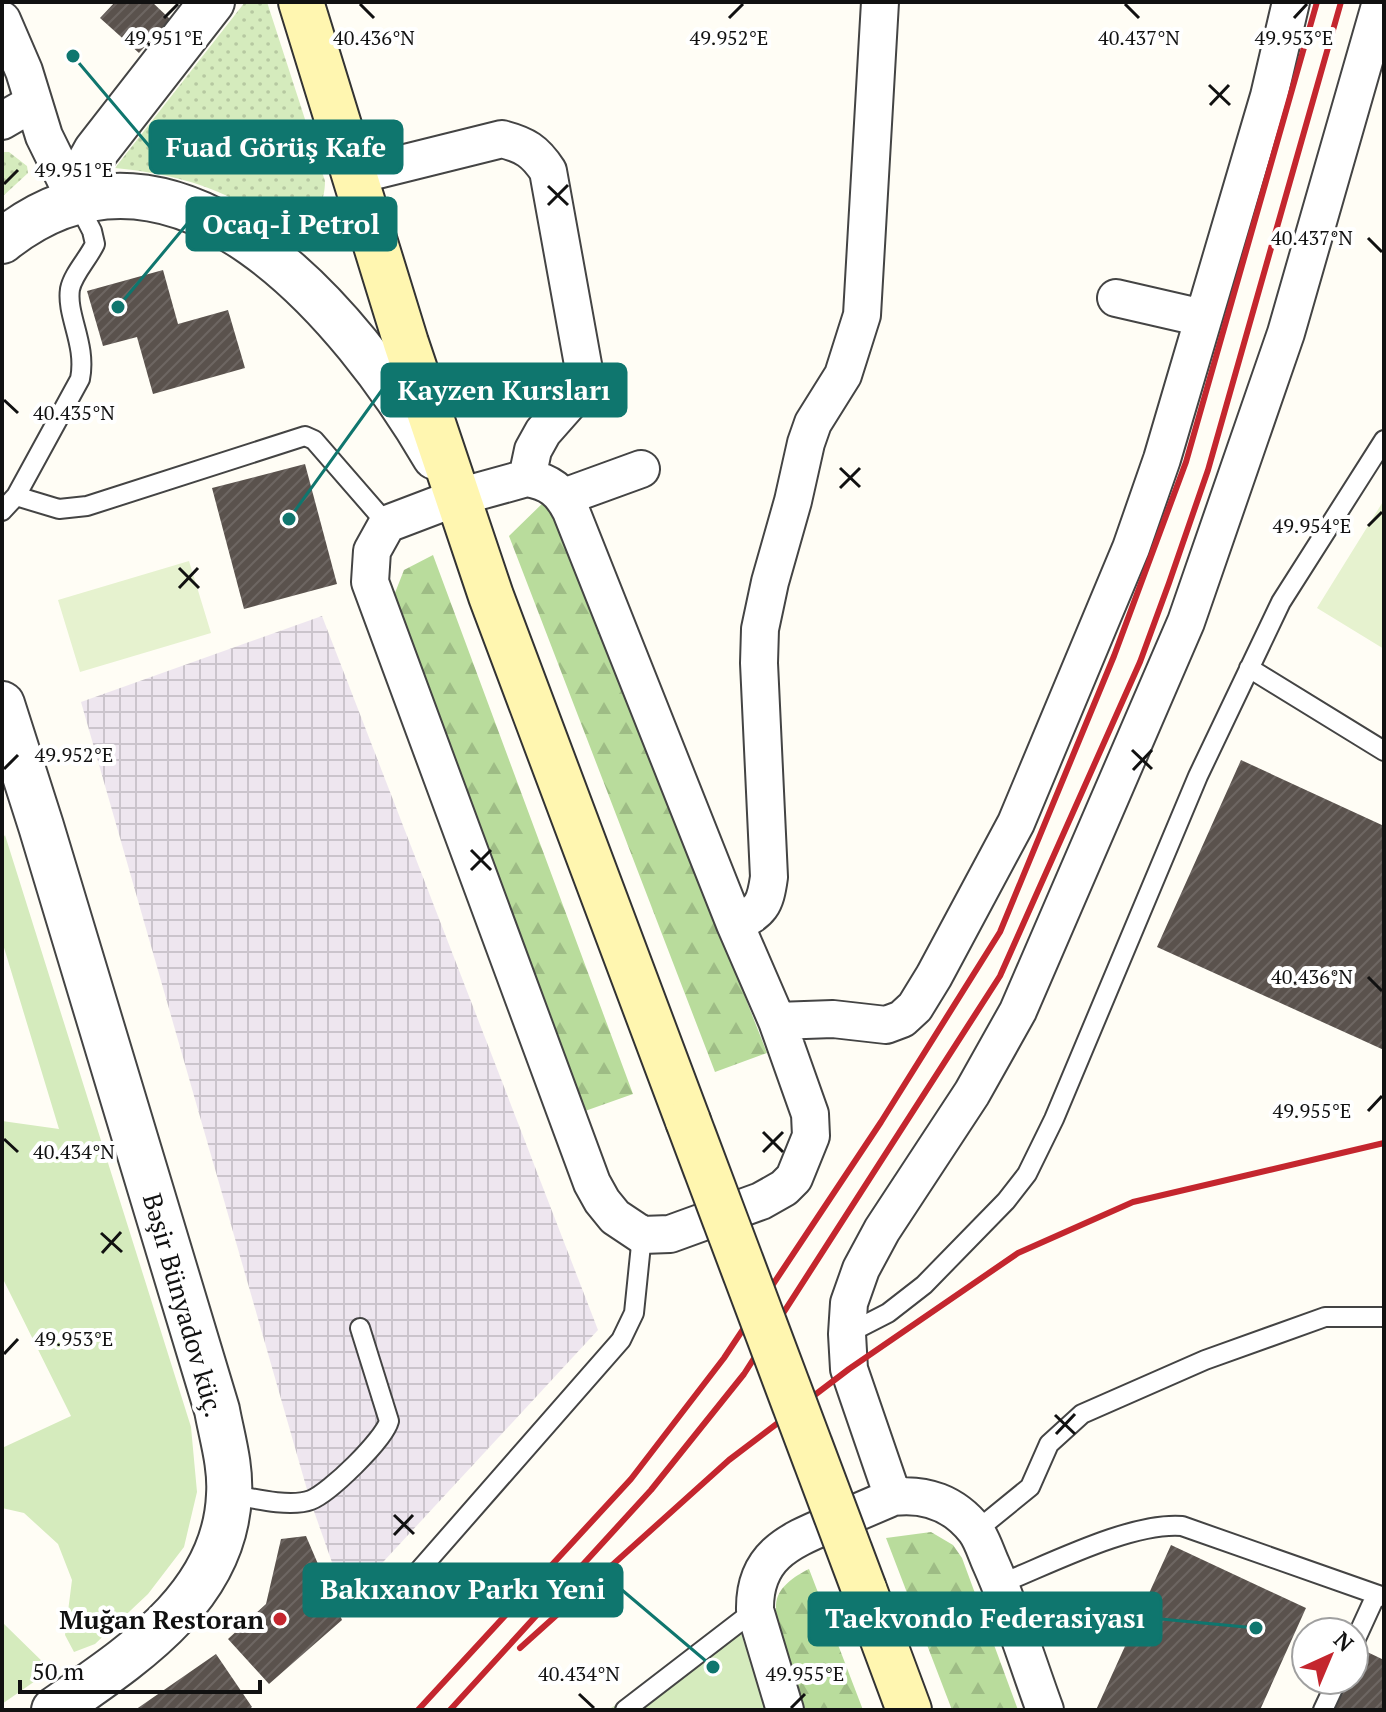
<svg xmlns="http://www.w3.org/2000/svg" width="1386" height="1712" viewBox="0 0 1386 1712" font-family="'PT Serif',serif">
  <defs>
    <pattern id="industrial-grid" width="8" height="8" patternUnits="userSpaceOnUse" patternTransform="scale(2)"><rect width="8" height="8" fill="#eee6ef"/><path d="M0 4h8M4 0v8" fill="none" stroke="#cbc4cc"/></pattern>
    <pattern id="grass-dots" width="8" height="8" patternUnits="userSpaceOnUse" patternTransform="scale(2)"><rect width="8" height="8" fill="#d5ebbd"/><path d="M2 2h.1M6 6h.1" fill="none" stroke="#b6c8a1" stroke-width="1.8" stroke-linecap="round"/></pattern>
    <pattern id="forest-firs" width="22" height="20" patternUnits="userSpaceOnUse" patternTransform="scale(2)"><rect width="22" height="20" fill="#b9dc9c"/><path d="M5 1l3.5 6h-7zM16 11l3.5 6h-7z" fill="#9ebc85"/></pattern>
    <pattern id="building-hatch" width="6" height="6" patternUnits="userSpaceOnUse" patternTransform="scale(2)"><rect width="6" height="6" fill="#5a524d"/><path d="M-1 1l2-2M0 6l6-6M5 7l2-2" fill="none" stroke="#6d6662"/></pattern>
  </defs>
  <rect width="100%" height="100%" fill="#fffdf5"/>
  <path fill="url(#industrial-grid)" d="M322 616 598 1330 346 1602 310 1500 81 702Z"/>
  <path fill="url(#grass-dots)" d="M245 2H267L325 181C325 201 316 225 293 228 278 229 261 215 249 208 207 182 163 173 115 168Z
    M2 152H9L27 166 28 173 2 197Z"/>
  <path fill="url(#forest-firs)" d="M549 497 767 1053 715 1072 509 536Z
    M433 555 633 1094 585 1111 391 603 404 570Z
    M931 1532 953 1545 962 1558 1018 1710H952L886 1538Z
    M809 1569 863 1710H803C794 1681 774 1634 776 1605 777 1587 795 1576 809 1569Z"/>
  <path fill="#d5ebbd" d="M5 835 191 1427 197 1492 184 1547 148 1594 95 1644 74 1652 65 1635 72 1580 58 1544 24 1513 2 1508V1448L71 1416 2 1277V1121L59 1129 2 941V840Z
    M2 1622 51 1670 2 1704Z
    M738 1624 766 1710H608Z"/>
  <path fill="#e6f2cf" d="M1384 500V649L1317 608Z
    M189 561 211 633 80 672 58 600Z"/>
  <path fill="url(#building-hatch)" d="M115 2H152L170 19 139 53 100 18Z
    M163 270 178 324 228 310 245 368 153 394 137 337 103 346 87 291Z
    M305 464 337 584 244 609 212 488Z
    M1241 760 1384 826V1050L1157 947Z
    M306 1536 342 1620 269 1684 228 1639 266 1604 281 1539Z
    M1171 1545 1306 1608 1260 1710H1096Z
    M1361 1649 1384 1660V1710H1333L1347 1680H1354V1664Z
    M216 1654 252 1707 248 1710H135Z"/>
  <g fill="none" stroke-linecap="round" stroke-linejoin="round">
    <defs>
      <path id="service" d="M16 496 59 509 87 506 305 436 314 440 387 524
        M2 511 16 496 80 379C87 344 66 316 70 289 73 274 88 259 95 244L92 231 78 204
        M1249 668 1384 751
        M847 1334 888 1313 924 1285 1006 1201 1027 1174 1054 1119 1198 776 1281 602 1384 440
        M230 1494C251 1498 290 1508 311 1500 329 1493 384 1440 389 1421L360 1328
        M976 1531 1030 1487 1049 1444 1082 1414 1205 1360 1325 1317H1384
        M1000 1584C1050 1564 1131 1522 1182 1526L1384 1597
        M402 1590 621 1340 634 1313 642 1235
        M1354 1643 1376 1595
        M625 1710 755 1610
        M1323 1710 1337 1680"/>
      <path id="minor" d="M2 20 24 71 44 136 76 201
        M2 121 33 103
        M353 176 502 139C525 145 535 151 548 171L584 370 581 389 543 432 533 450 527 478
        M1116 298 1203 318
        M527 478C550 482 561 491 571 511L735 924 777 1021 810 1114 811 1136 794 1178 784 1188 761 1201 670 1234 642 1235 615 1217 602 1201 592 1183 370 582 372 551 387 524 458 497Z
        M564 497 641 469
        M735 924C761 911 765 906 769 877L759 663 760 629 770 582 793 501 806 443 813 423 843 375 862 315 880 2
        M777 1021 833 1019 886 1025 902 1019 915 1007 934 976 1016 823 1131 548 1162 459 1269 96 1291 2
        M893 1497 849 1369 847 1334 849 1303 861 1269 882 1230 972 1093 1018 1011 1186 622 1286 333 1381 2
        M785 1710 755 1610C754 1557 787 1542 830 1524 851 1515 872 1506 893 1497 925 1493 954 1503 975 1530 982 1539 986 1553 991 1564 1012 1611 1027 1661 1045 1710"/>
      <path id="tertiary" d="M76 201 86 169 96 151 212 2
        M2 241C176 101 354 318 435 457
        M2 704 41 826 217 1410C222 1437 231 1466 229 1495 225 1598 130 1657 54 1710"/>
      <path id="secondary" d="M301 2 406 343 491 596 688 1121
        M864 1589 909 1710"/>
    </defs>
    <use href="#service" stroke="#444" stroke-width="22"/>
    <use href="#minor" stroke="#444" stroke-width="40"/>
    <use href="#tertiary" stroke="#444" stroke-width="48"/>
    <use href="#secondary" stroke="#333" stroke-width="48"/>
    <use href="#service" stroke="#fff" stroke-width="18"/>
    <use href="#minor" stroke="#fff" stroke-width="36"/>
    <use href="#tertiary" stroke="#fff" stroke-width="44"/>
    <use href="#secondary" stroke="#fff6b0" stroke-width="44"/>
    <path stroke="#c4262e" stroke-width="6" d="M520 1648 729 1460 849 1369 1018 1253 1133 1202 1384 1143
      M418 1710 631 1479 724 1358 881 1122 1000 932 1114 656 1186 462 1317 2
      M450 1710 651 1490 744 1374 1000 976 1140 662 1169 583 1208 470 1341 2"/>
    <defs>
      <path id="secondary-bridge" d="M688 1121 864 1589"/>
    </defs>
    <use href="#secondary-bridge" stroke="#333" stroke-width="48" stroke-linecap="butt"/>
    <use href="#secondary-bridge" stroke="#fff6b0" stroke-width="44"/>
  </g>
  <path fill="none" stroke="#111" stroke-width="3" d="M360 4 374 18M1125 4 1139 18M164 18 178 4M729 18 743 4M1294 18 1307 4M1209 85 1230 105M1210 105 1229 85M4 184 18 170M548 186 568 205M548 205 568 185M1368 238 1382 252M4 400 18 413M840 468 860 487M840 488 860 468M1368 526 1382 512M179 568 199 588M179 588 198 568M1132 750 1152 769M4 769 18 755M1133 770 1152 750M471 850 491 870M471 870 491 850M1368 977 1382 991M1368 1111 1382 1096M763 1132 783 1152M4 1139 18 1152M763 1152 783 1132M101 1233 122 1252M102 1253 121 1232M4 1354 18 1339M1055 1415 1075 1434M1056 1434 1075 1414M394 1515 414 1534M394 1535 413 1515M579 1694 594 1708M791 1708 805 1694"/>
  <circle fill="#c4262e" stroke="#fff" stroke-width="3" cx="280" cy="1619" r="8"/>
  <g text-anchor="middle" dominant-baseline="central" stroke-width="8" stroke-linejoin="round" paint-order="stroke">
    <g font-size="26" fill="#111" stroke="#fff">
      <text transform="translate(184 1305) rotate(74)">Bəşir Bünyadov küç.</text>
    </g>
    <g font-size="26" font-weight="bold" fill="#111" stroke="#fff" text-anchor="end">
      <text x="264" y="1619">Muğan Restoran</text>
    </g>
  </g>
  <g font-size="20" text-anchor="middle" fill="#111" stroke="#fff" stroke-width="8" stroke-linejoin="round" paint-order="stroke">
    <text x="374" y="45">40.436°N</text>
    <text x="1139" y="45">40.437°N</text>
    <text x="164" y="45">49.951°E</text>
    <text x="729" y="45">49.952°E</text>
    <text x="1294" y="45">49.953°E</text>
    <text x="74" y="177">49.951°E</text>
    <text x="1312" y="245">40.437°N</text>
    <text x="74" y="420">40.435°N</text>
    <text x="1312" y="533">49.954°E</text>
    <text x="74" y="762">49.952°E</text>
    <text x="1312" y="984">40.436°N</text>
    <text x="1312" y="1118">49.955°E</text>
    <text x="74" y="1159">40.434°N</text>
    <text x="74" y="1346">49.953°E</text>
    <text x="805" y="1681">49.955°E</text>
    <text x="579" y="1681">40.434°N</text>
  </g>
  <path fill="none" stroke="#0f766e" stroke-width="3" d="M73 56L150 147M118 307L187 224M289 519L382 390M713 1667L622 1590M1256 1628L1161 1619"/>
  <g fill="#0f766e" stroke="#fff" stroke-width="3">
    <circle cx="73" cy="56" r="8"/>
    <circle cx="118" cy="307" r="8"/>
    <circle cx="289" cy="519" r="8"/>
    <circle cx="713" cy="1667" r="8"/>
    <circle cx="1256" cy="1628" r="8"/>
  </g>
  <g fill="#0f766e" stroke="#0f766e" stroke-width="3">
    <rect x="150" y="121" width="252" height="52" rx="8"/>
    <rect x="187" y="198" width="209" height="52" rx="8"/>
    <rect x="382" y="364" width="244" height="52" rx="8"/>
    <rect x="304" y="1564" width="318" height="52" rx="8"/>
    <rect x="809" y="1593" width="352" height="52" rx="8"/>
  </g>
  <g font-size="28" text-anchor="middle" font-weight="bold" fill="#fff">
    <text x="276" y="157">Fuad Görüş Kafe</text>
    <text x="291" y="234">Ocaq-İ Petrol</text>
    <text x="504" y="400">Kayzen Kursları</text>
    <text x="463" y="1599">Bakıxanov Parkı Yeni</text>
    <text x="985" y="1628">Taekvondo Federasiyası</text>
  </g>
  <rect width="1386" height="1712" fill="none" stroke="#111111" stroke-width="8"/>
  <g transform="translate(1330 1656) rotate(44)"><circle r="38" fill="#ffffff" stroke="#a0a0a0" stroke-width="2"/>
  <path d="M0-6L14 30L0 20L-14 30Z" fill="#c4262e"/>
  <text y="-12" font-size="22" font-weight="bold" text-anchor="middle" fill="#111111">N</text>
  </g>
  <path d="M20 1680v12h240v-12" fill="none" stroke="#111111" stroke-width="4"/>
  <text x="32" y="1680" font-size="24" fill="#111111" stroke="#ffffff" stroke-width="6" paint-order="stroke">50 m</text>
</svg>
